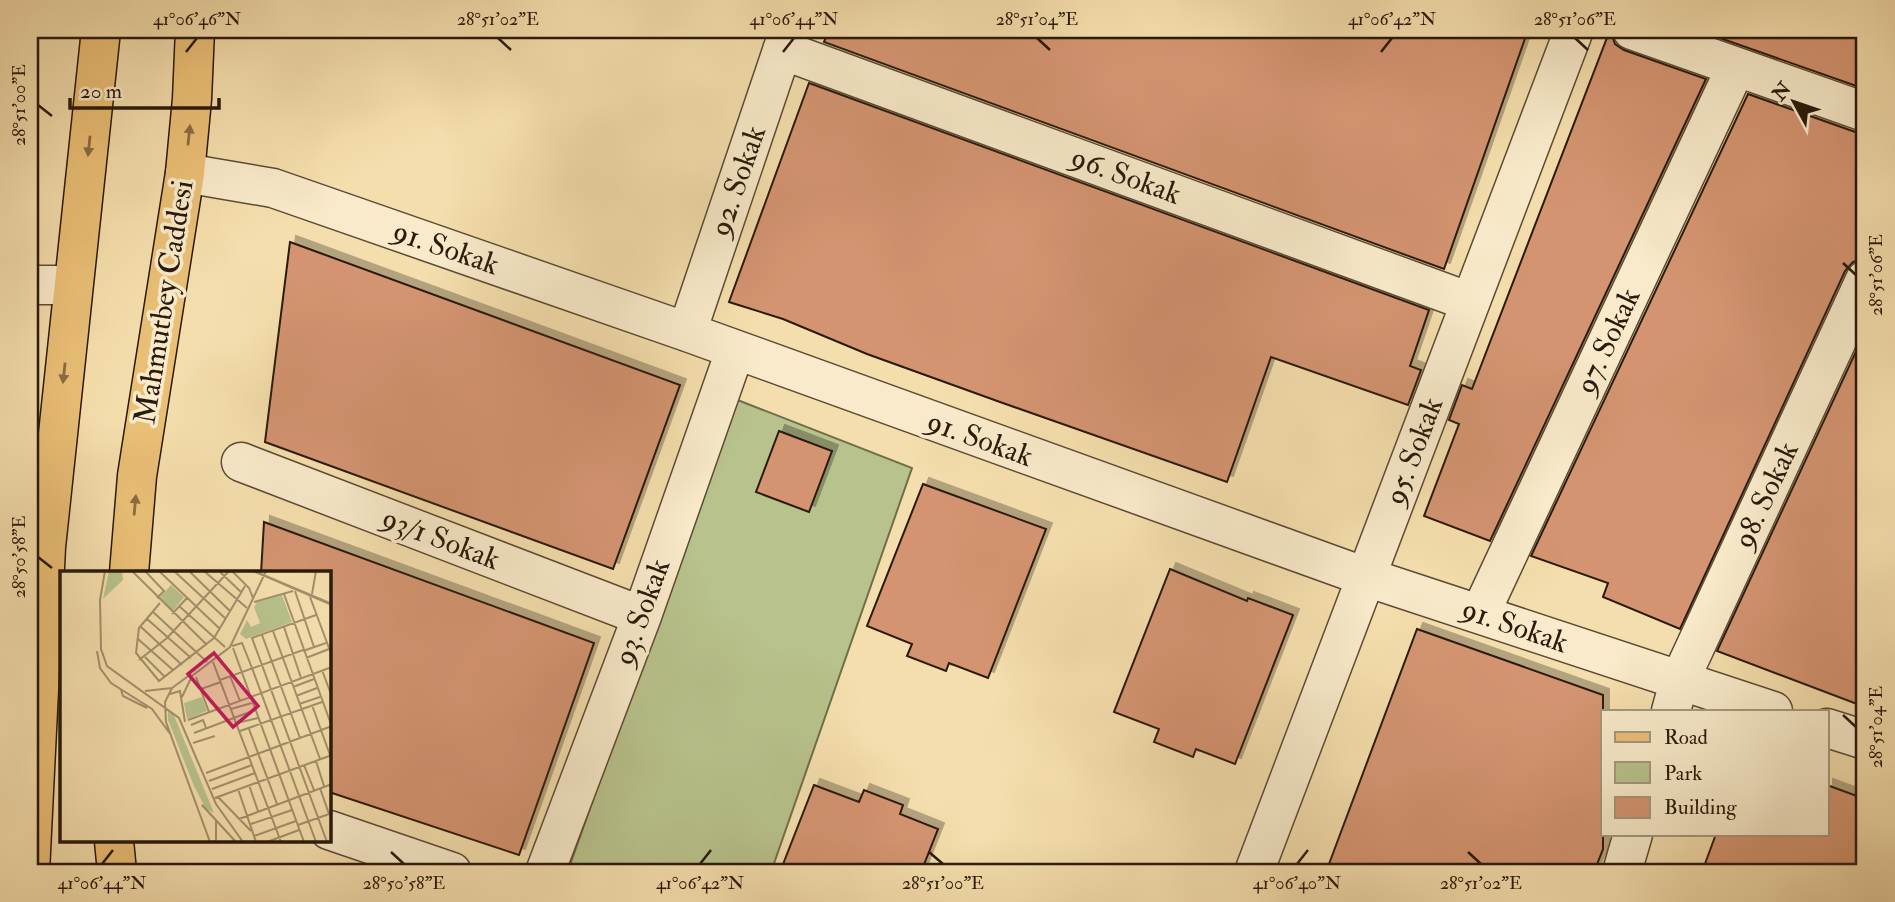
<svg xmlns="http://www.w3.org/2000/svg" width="1895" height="902" viewBox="0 0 1895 902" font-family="'IM FELL Double Pica',serif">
  <defs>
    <filter id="shadow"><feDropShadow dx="6" dy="-6" stdDeviation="0" flood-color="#0004"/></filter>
  </defs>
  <rect width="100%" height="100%" fill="#f5dead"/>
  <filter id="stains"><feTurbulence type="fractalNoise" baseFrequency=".00286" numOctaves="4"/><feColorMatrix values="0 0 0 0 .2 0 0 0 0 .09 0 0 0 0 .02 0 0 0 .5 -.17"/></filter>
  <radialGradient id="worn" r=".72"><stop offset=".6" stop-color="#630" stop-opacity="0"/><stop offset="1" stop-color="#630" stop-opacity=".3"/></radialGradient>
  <path fill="#b8c28c" stroke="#706e4b" stroke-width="2" d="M735 399 912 468 771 872H589L570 865Z"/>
  <path fill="#d49471" stroke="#291a0a" stroke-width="2" filter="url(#shadow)" d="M829 30H1528L1444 269 824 42Z
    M1610 30 1615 44 1624 50 1706 79 1490 541 1424 516 1459 424 1449 420 1462 385 1472 389Z
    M1697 30H1865V89Z
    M809 83 1429 310 1410 366 1421 370 1408 405 1271 357 1227 482 1000 402 867 354 783 319 729 302Z
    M1748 94 1858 133H1865V259L1853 262 1845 271 1680 629 1603 597 1608 583 1531 556Z
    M290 242 680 385 613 569 265 442Z
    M1865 332V707L1717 651Z
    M779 431 832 451 809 512 756 492Z
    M923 484 1046 529 988 678 949 663 946 671 907 656 912 644 867 626Z
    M264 522 594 643 519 855 329 792V573H261Z
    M1170 569 1247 601 1248 598 1293 615 1235 764 1196 749 1193 757 1154 742 1159 729 1114 712Z
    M1417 629 1603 695V849L1594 872H1326Z
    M814 785 859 802 864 790 903 805 900 814 938 829 921 872H780Z
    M1827 785 1865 799V872H1702L1716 834H1827Z"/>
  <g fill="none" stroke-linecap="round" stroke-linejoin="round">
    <defs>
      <path id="street" d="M1632 30 1865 112
        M782 50 1470 302
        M185 173 273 188 687 332 1366 577 1773 711
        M30 285H73
        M687 332 789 30
        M241 462 642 616
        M1480 614 1736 67
        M1671 711 1679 682 1865 280
        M1827 728 1865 740
        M329 830 452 872
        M545 872 642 616 735 351
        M1254 872 1574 30
        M1622 872 1633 834"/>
      <path id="primary" d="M129 573 137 476 185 173 192 99 195 30
        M114 841 117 872
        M30 872 46 547 101 30"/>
    </defs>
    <use href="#street" stroke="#5c4b33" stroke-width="41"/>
    <use href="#primary" stroke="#291a0a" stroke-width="41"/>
    <use href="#street" stroke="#f8eaca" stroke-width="38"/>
    <use href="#primary" stroke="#eabf76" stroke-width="38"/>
  </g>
  <defs><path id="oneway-solid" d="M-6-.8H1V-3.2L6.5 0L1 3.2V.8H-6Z" transform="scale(1.75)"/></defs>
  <g fill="#8a6c40">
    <use href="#oneway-solid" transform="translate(189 135) rotate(-84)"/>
    <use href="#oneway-solid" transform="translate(89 146) rotate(96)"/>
    <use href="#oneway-solid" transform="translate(64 373) rotate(96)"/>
    <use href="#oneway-solid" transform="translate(135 505) rotate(-85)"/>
  </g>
  <path fill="none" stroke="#291a0a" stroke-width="2.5" d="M498 38 511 50M1037 38 1050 50M1575 38 1588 50M186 52 197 38M783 52 794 38M1381 52 1392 38M38 105 52 116M1843 263 1856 275M38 557 52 568M1843 715 1856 727M391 852 404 864M929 852 943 864M1468 852 1481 864M102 864 113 850M700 864 711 850M1297 864 1308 850"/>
  <g text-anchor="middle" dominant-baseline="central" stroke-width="7" stroke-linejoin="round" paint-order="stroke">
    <g font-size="30" fill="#291a0a" stroke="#f8eaca">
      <text transform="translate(1126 176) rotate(20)">96. Sokak</text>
      <text transform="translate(738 181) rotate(-71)">92. Sokak</text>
      <text transform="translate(446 248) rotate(19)">91. Sokak</text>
      <text transform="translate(164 302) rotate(-81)">Mahmutbey Caddesi</text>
      <text transform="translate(1608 341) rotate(-65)">97. Sokak</text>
      <text transform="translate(980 439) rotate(20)">91. Sokak</text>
      <text transform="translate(1414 451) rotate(-69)">95. Sokak</text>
      <text transform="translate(1766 495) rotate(-65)">98. Sokak</text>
      <text transform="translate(441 539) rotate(21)">93/1 Sokak</text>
      <text transform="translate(642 612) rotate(-70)">93. Sokak</text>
      <text transform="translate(1515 626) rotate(19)">91. Sokak</text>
    </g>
  </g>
  <g transform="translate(60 571)">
    <rect width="271" height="271" fill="#f5dead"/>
    <path d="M49 0H62L63 9 43 28ZM111 14 124 26 112 41 100 26ZM222 24 232 51 186 68 180 63 187 49 191 56 200 52 194 36 197 31ZM142 126 147 140 127 148 124 132ZM108 139 113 142 154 242 146 238 134 215 108 149Z" fill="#b8c28c"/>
    <path fill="none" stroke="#a3906c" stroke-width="2" d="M45 0 40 29 41 78 47 95 119 147 156 233 183 271M72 0 147 74M85 0 104 20 97 27M99 0 160 58M114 0 166 48M129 0 170 40M144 0 187 37M159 0 181 21M172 0 189 17 193 27M193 0 272 34M194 0 272 33M235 20 254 76M224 23 272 156M252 23 256 0M250 26 272 85M194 31 233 20M100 32 79 57 76 82 99 110 154 67 185 15M119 35 165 76M92 40 147 91M112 43 127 27M256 44 192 67 267 271M86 47 131 87M80 55 122 94M224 56 241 107M213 60 260 188M202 64 240 167M78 68 113 99M172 75 182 72 192 97M173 77 244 271M37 80 40 97 51 112 92 138 111 164M243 80 266 72M85 86 105 106M246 87 269 78M79 89 107 67 169 0M153 91 221 271M192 97 256 271M262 99 272 126M170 105 180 130M136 106 149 141M160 109 243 79M233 116 254 108M112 117 131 103M112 117 105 131 106 151 150 271M141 118 161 111M61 119 63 125 87 137M85 120 112 117M110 123 120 120 125 151M236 125 257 117M122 126 132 105 170 76 206 0M239 133 260 126M252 134 270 184M171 138 192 132M128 149 272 96M177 152 198 147M131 154 143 149 146 157M189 158 217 233M180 160 262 131M134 162 195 139M133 172 155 165M256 190 264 215M244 194 254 219M146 202 272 155M149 210 192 194M189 214 198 240M260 217 269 243M152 218 195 202M178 218 196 271M158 226 191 260M155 227 272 184M142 234 176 271M179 248 272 213M156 249V271M191 253 232 239M238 254 272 242M194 265 236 250M207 271 239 259"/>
    <path fill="#c2185b" fill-opacity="0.15" stroke="#c2185b" stroke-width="3.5" d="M154 82 198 135 173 156 128 103Z"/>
    <rect width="271" height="271" fill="none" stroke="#291a0a" stroke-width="3.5"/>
  </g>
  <rect width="1895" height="902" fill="none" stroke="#f5dead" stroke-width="77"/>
  <rect x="1601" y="710" width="228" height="126" fill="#f8eaca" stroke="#a5977d" stroke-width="2"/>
  <rect x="1615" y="732" width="35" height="10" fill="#eabf76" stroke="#a5977d" stroke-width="2"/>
  <text x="1664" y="744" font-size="21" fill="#291a0a">Road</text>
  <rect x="1615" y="762" width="35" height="21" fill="#b8c28c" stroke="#a5977d" stroke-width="2"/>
  <text x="1664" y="780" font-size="21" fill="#291a0a">Park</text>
  <rect x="1615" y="797" width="35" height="21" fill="#d49471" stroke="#a5977d" stroke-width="2"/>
  <text x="1664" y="814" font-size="21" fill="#291a0a">Building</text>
  <g transform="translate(1794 102) rotate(310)" stroke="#f8eaca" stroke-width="5" paint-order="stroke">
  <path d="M0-5L12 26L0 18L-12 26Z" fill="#291a0a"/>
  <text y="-10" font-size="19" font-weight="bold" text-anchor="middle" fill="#291a0a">N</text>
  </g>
  <path d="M70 98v10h149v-10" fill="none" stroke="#291a0a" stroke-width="3.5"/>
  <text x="80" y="98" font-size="21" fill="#291a0a" stroke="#f8eaca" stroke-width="5" paint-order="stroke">20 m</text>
  <rect x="38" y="38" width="1818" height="826" fill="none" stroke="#291a0a" stroke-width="2.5"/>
  <g font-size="18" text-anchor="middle" fill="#291a0a">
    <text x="197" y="25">41°06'46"N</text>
    <text x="498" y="25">28°51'02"E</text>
    <text x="794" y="25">41°06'44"N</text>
    <text x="1037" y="25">28°51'04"E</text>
    <text x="1392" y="25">41°06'42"N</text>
    <text x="1575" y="25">28°51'06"E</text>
    <text transform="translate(19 105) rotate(-90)" y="6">28°51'00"E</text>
    <text transform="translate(1876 275) rotate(-90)" y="6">28°51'06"E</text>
    <text transform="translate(19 557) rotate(-90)" y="6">28°50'58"E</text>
    <text transform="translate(1876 727) rotate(-90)" y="6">28°51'04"E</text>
    <text x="102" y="889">41°06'44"N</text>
    <text x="404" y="889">28°50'58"E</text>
    <text x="700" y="889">41°06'42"N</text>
    <text x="943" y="889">28°51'00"E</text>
    <text x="1297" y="889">41°06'40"N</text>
    <text x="1481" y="889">28°51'02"E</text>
  </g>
  <rect width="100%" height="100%" filter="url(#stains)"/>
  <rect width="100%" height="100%" fill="url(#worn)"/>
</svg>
